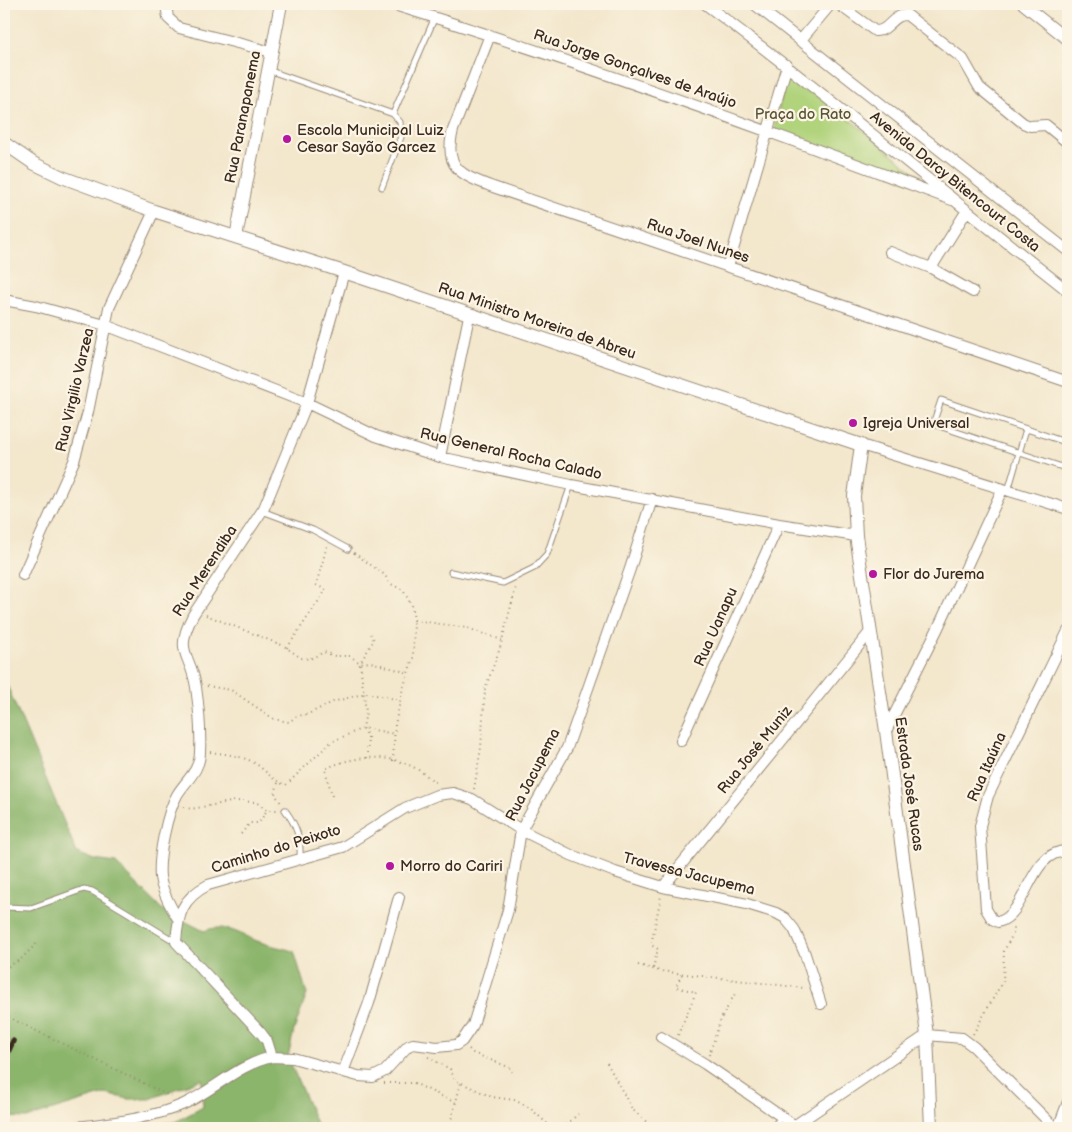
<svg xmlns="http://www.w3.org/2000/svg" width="1072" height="1132" viewBox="0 0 1072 1132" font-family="'Balsamiq Sans',sans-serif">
  <rect width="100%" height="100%" fill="#fcf5e5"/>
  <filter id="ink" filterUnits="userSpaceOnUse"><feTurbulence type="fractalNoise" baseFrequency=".02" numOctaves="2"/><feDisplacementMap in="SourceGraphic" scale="10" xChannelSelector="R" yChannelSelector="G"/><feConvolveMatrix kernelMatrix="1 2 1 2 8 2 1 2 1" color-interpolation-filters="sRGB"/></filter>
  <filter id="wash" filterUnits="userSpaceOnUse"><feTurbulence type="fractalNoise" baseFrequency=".0096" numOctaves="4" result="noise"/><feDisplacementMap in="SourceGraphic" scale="20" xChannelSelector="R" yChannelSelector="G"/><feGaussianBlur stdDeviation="1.12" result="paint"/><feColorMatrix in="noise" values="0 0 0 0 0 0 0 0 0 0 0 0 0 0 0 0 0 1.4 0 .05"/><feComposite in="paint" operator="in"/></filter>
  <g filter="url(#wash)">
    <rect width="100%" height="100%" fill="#f3e7cc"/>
    <path fill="#b0d37c" stroke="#767e4d" d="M788 69 941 194 774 129Z"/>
    <path fill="#8cb56c" stroke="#647045" d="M4 678 77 853 95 860 116 863 163 910 204 931C226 922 239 935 260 942 271 946 283 948 294 951L307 994 294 1030 288 1057 318 1128H123L175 1122 203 1107 202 1079 150 1099H129L105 1094 27 1118 4 1117Z"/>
  </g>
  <g filter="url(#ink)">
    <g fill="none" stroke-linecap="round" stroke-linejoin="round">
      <defs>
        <path id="service" d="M268 70 393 114 400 122 401 137 382 187
          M393 114 435 17
          M1068 443 941 400 933 424 1068 469
          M1008 491 1026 429
          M262 511 313 530 348 549
          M451 572 503 583 534 568 547 554 571 485
          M285 810C297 826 301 839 300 859
          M4 907 31 908 84 889 92 891 176 942
          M771 1128 782 1117"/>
        <path id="minor" d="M166 4 168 18 179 28 272 52
          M391 4C580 62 767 130 952 200
          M705 4C829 96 947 196 1068 291
          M754 4 1068 251
          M838 4 875 31C889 32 892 14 907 15L963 59 979 87 1023 123 1030 126 1046 125 1068 143
          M1023 4 1068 40
          M490 35 453 130C443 168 461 175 493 187L1068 382
          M800 41 831 4
          M890 252 931 268 973 292
          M728 267 787 65
          M931 268 966 212
          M4 300 36 306 105 325 307 403 376 436 440 457 571 485 779 524 856 536
          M861 445 1068 509
          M440 457 469 316
          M23 575 74 461 88 412 109 308 154 211
          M1068 631 988 796 980 826 986 909 992 919 998 922C1028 915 1028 850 1068 851
          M886 731 938 628 1002 490
          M681 741 779 524
          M663 887 870 632
          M178 919C170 906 162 892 160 877 158 856 167 813 177 795 186 780 200 771 200 752 201 732 199 708 196 687 191 653 173 654 193 615L264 508 307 403 344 272
          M661 1037 705 1064 798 1128
          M272 1057 293 1058 358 1076 373 1077 385 1071 408 1046 413 1044 437 1047 456 1045 462 1041 473 1025 508 910 521 830 567 748 630 569 652 499
          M343 1072 369 1003 399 897
          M794 1126 927 1035 962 1038 974 1047 1055 1128
          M69 1128C108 1123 148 1120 184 1104 214 1090 239 1064 272 1057L267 1041 261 1033 176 942C178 915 181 899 208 885L343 847 405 808 437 795 453 793 472 799 521 830 571 855 615 872 663 887 747 904 776 913 785 918 794 929 805 954 821 1004
          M1058 1128 1068 1102"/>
        <path id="tertiary" d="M4 143 33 163 62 177 154 211 344 272 861 445 854 496 856 536 886 731 927 1035 931 1128
          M236 237 281 4"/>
      </defs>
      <use href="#service" stroke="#978875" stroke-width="7"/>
      <use href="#minor" stroke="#978875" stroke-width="12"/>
      <use href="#tertiary" stroke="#978875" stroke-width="14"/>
      <path stroke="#978875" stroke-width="2" stroke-dasharray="1 4" stroke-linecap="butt" d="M354 553 385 575 389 583 403 590 412 606 414 620 467 628 502 640
        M206 615 284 646 301 658 310 659 324 652 335 656H350L360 663 371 662 408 673
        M287 648 326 590 316 585 327 546
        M207 686 231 690 274 719 289 722 297 716 308 714 333 702 366 693 400 700
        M210 752C225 754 239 755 253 762 265 769 272 781 286 785L331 742 363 728 395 734
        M367 758 368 737 363 728 366 712 360 663 374 640 371 634
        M393 761 395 725 402 692 413 658 414 620
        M278 783 275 794 281 803
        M474 789 481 748 485 689 500 648 516 587
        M332 796 325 769C349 757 383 753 409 765 419 769 429 778 438 784
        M184 807 191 809 236 801 256 802 267 810H278
        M241 834 250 823H259L267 810
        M638 965 660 971 804 988
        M653 968 658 949 651 945 661 896
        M4 969 21 959 36 944
        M4 1015 172 1097
        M4 1031 13 1041
        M973 1034 1003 981 1004 951 1014 932V927
        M678 1035 696 992 676 987 682 973
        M469 1049 473 1053 511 1068 512 1072
        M709 1055 721 1019 736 992
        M428 1057 450 1069 455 1080 492 1097 514 1100 530 1108 552 1128
        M607 1063 632 1109 653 1128
        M384 1083H414L456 1103
        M449 1128 461 1083
        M563 1128 578 1114"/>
      <use href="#service" stroke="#fff" stroke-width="5"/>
      <use href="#minor" stroke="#fff" stroke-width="10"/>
      <use href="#tertiary" stroke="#fff" stroke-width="12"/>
      <defs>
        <path id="rail" d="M4 1061 13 1041"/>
      </defs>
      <use href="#rail" stroke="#3b2a1e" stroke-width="5.5"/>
      <use href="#rail" stroke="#fcf5e5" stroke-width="4" stroke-dasharray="11" stroke-linecap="butt"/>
    </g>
  </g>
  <g fill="#b5179e" stroke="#fcf5e5" stroke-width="2">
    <circle cx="287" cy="139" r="5"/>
    <circle cx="853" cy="423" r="5"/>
    <circle cx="873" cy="574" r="5"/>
    <circle cx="390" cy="866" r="5"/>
  </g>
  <g text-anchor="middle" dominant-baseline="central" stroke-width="4.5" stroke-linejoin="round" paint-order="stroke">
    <g font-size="15" fill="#3b2a1e" stroke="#fcf5e5">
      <text transform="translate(635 69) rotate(19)">Rua Jorge Gonçalves de Araújo</text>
      <text transform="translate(243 117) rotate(-79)">Rua Paranapanema</text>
      <text transform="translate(955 182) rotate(39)">Avenida Darcy Bitencourt Costa</text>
      <text transform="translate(698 241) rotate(19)">Rua Joel Nunes</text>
      <text transform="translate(537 321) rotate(19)">Rua Ministro Moreira de Abreu</text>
      <text transform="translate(75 390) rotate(-77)">Rua Virgilio Varzea</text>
      <text transform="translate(511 454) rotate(13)">Rua General Rocha Calado</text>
      <text transform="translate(205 571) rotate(-57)">Rua Merendiba</text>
      <text transform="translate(716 627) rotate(-66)">Rua Uanapu</text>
      <text transform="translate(755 750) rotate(-51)">Rua José Muniz</text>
      <text transform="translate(987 767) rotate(-66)">Rua Itaúna</text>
      <text transform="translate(533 775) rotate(-63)">Rua Jacupema</text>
      <text transform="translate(909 784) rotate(82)">Estrada José Rucas</text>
      <text transform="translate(276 849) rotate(-17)">Caminho do Peixoto</text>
      <text transform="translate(689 874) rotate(14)">Travessa Jacupema</text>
    </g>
    <g font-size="15" fill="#585436" stroke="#fcf5e5">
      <text x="803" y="114">Praça do Rato</text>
    </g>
    <g font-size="15" fill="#3b2a1e" stroke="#fcf5e5" text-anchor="start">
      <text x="297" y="130">Escola Municipal Luiz<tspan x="297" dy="17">Cesar Sayão Garcez</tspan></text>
      <text x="863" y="423">Igreja Universal</text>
      <text x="883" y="574">Flor do Jurema</text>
      <text x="400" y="866">Morro do Cariri</text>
    </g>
  </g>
  <rect width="1072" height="1132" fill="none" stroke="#fcf5e5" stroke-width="20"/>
</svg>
